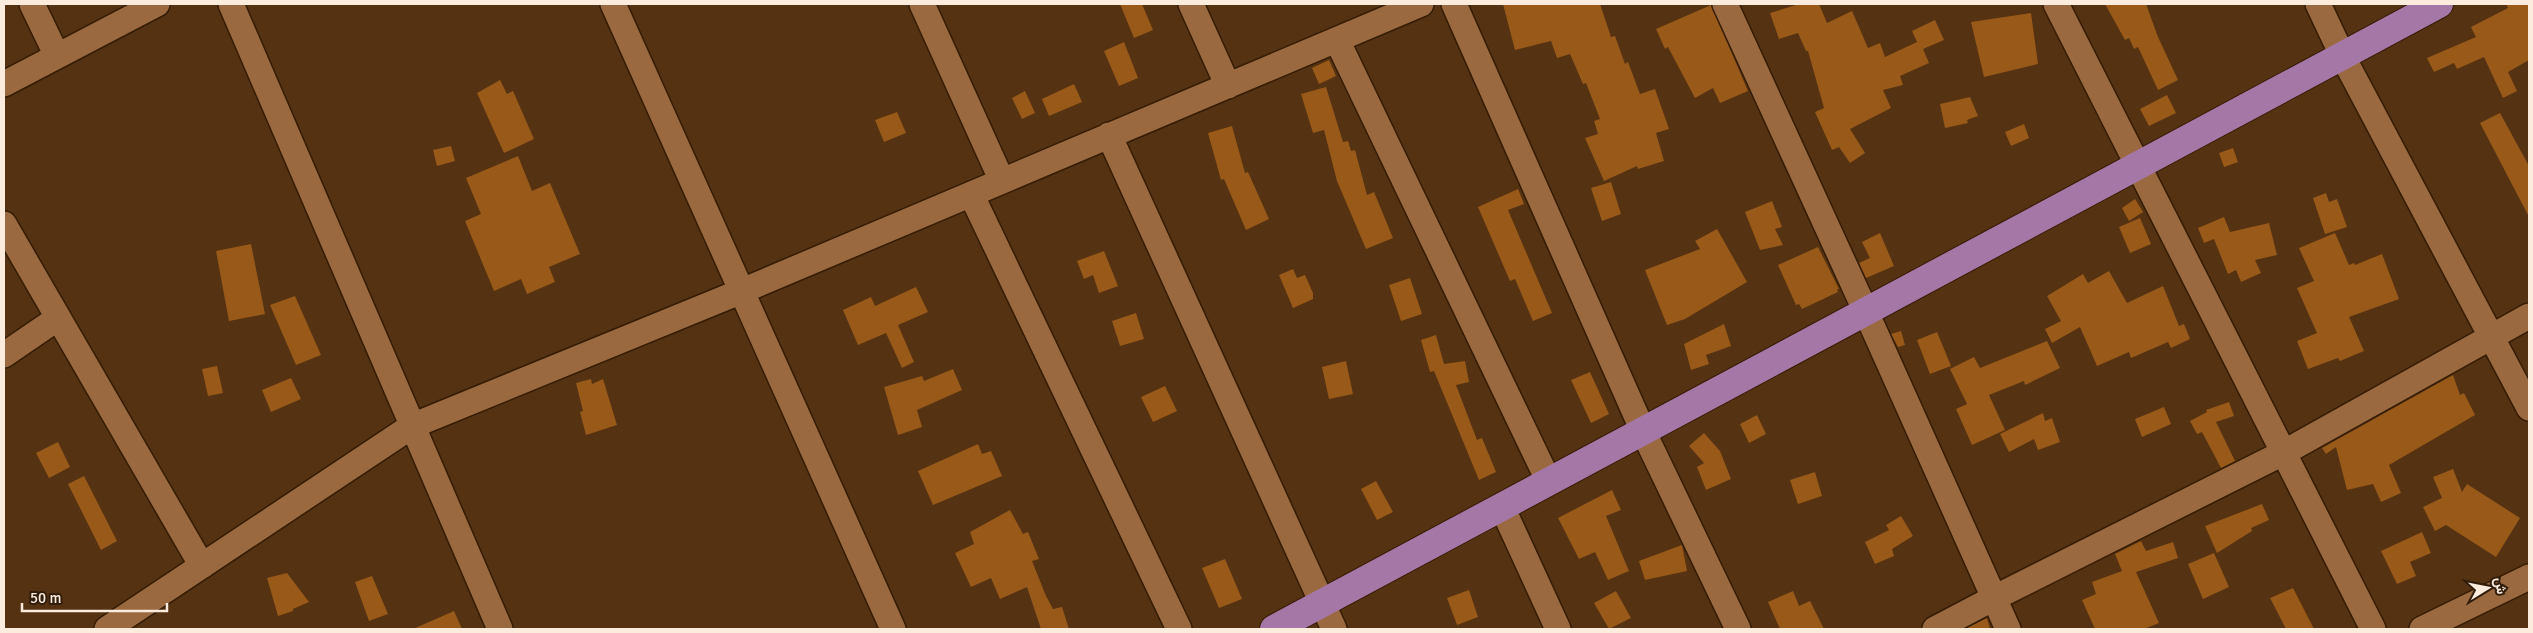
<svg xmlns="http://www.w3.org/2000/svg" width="2533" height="633" viewBox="0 0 2533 633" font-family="Signika,Vazirmatn,sans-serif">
  <rect width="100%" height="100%" fill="#553211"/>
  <path fill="#985919" d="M1120 4H1142L1153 30 1134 38Z
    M1503 4H1600L1611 37 1615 36 1625 64 1628 62 1640 94 1655 89 1669 129 1656 133 1664 161 1638 169 1637 166 1604 181 1585 138 1598 134 1594 121 1600 119 1586 83 1583 84 1570 54 1557 58 1551 41 1515 50Z
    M1799 4H1819L1827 23 1852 11 1868 48 1880 43 1885 57 1917 42 1912 31 1935 20 1944 40 1923 49 1929 63 1900 76 1903 85 1883 90 1891 108 1850 129 1865 153 1850 163 1839 147 1832 150 1815 112 1824 108 1808 51H1806L1798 33 1779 39 1770 13Z
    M2105 4H2146L2158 37 2178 80 2158 90 2138 47 2134 49 2129 38 2125 40Z
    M2506 4H2529V60L2508 72 2517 91 2503 98 2484 57 2457 69 2454 63 2434 72 2427 58 2476 37 2471 27 2508 8Z
    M1711 5 1748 91 1720 103 1713 88 1695 98 1668 47 1665 49 1656 29Z
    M2031 13 2038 64 1984 77 1971 22Z
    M1124 42 1138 78 1119 86 1104 51Z
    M1329 60 1336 76 1319 84 1312 68Z
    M500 80 507 94 513 91 534 139 504 153 477 93Z
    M1074 84 1082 102 1049 116 1042 99Z
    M1326 87 1343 142 1348 141 1351 151 1355 150 1367 195 1374 192 1393 238 1366 249 1337 181 1324 130 1313 133 1301 94Z
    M1025 91 1035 113 1022 119 1012 98Z
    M2167 95 2176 113 2149 126 2140 109Z
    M1970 97 1978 116 1967 120 1968 123 1945 128 1940 104Z
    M897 112 906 133 884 142 875 120Z
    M2500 113 2529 166V217L2480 123Z
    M2024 124 2029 138 2011 146 2005 132Z
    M1232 126 1245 173 1248 172 1269 219 1246 230 1224 179 1221 180 1208 133Z
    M451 146 455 161 437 166 433 150Z
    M2233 148 2238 162 2224 167 2219 153Z
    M518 156 532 191 550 183 580 254 549 267 555 282 527 294 521 279 494 291 465 221 481 214 466 178Z
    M1611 182 1621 214 1602 221 1591 188Z
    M1518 189 1524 204 1508 210 1552 313 1533 321 1515 279 1510 281 1478 207Z
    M2326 193 2329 202 2337 199 2347 227 2325 234 2313 198Z
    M2135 199 2143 212 2129 221 2122 208Z
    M1772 201 1782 227 1775 229 1783 245 1760 250 1745 212Z
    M2224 217 2230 232 2269 223 2277 255 2255 260 2261 273 2241 282 2236 270 2228 274 2214 239 2204 243 2198 228Z
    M2140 218 2151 244 2130 253 2119 227Z
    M1717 229 1747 282 1685 319 1667 325 1645 270 1700 249 1695 241Z
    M1880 233 1894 266 1866 278 1859 263 1870 258 1862 242Z
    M2335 233 2349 265 2354 263 2355 265 2382 254 2399 299 2349 317 2364 351 2340 361 2338 358 2308 369 2297 341 2317 333 2297 288 2314 281 2299 248Z
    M251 244 265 314 229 321 216 251Z
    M1818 247 1839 289H1837L1838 292 1802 309 1799 304 1796 305 1778 265Z
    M1104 251 1118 286 1099 293 1093 275 1084 279 1077 261Z
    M1293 269 1297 278 1305 275 1313 293V299L1293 308 1279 275Z
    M2109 271 2127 303 2163 286 2179 326 2184 324 2190 339 2171 348 2168 342 2131 358 2129 352 2097 366 2080 327 2052 343 2045 329 2061 321 2047 296 2083 274 2088 283Z
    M1410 278 1422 314 1401 321 1389 285Z
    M916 287 928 312 898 325 914 362 902 368 886 333 858 345 843 310 871 297 875 306Z
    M295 296 321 355 296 365 270 305Z
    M1136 313 1144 339 1120 346 1112 321Z
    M1724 324 1731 346 1706 355 1709 364 1691 370 1684 344Z
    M1901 331 1905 345 1898 347 1891 334Z
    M1937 332 1951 366 1930 374 1917 340Z
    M1436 335 1444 364 1465 361 1469 382 1456 385 1477 440 1482 438 1496 472 1479 480 1434 371 1430 372 1421 340Z
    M2047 341 2060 368 2025 385 2024 381 1989 395 2005 430 1972 445 1956 409 1967 404 1950 369 1974 357 1980 368Z
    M1346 361 1353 394 1329 399 1322 367Z
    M217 366 223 393 208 396 202 369Z
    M953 369 962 390 917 410 922 427 898 435 884 387 922 376 924 381Z
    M1590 372 1609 414 1591 423 1571 380Z
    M2453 375 2460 395 2464 393 2475 415 2389 465 2401 493 2381 502 2373 484 2347 490 2336 447 2326 454 2322 448Z
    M291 378 301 399 271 412 262 390Z
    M591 379 592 384 603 379 617 425 586 435 580 412 583 411 576 383Z
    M1165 386 1177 411 1153 422 1141 397Z
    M2229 402 2234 416 2216 422 2235 461 2221 468 2202 432 2197 434 2190 421 2207 412 2206 410Z
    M2164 407 2171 424 2142 437 2135 419Z
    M2043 413 2045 421 2052 418 2060 442 2038 450 2034 439 2009 452 2000 434Z
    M1757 415 1766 434 1749 443 1740 424Z
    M1704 433 1720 451 1731 479 1706 490 1697 467 1704 463 1689 446Z
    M58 442 70 467 49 478 36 453Z
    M978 444 982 454 991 451 1002 476 933 505 918 471Z
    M2453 469 2462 492 2467 484 2520 518 2496 557 2446 525 2435 531 2423 507 2442 498 2433 477Z
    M1815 472 1822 496 1798 504 1790 480Z
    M84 476 117 541 101 550 68 484Z
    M1376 481 1393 512 1377 520 1361 489Z
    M1612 490 1621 510 1606 516 1629 571 1608 580 1595 552 1579 559 1558 518Z
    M2262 504 2269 520 2251 528 2252 531 2217 553 2205 526Z
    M1010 510 1023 534 1028 532 1039 559 1032 561 1046 596 1053 609 1062 607 1069 629H1041L1027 587 1000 599 991 578 971 587 955 553 974 544 970 532Z
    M1901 516 1913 536 1892 549 1894 556 1875 564 1865 542 1889 530 1886 525Z
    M2422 532 2431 553 2410 562 2416 576 2397 584 2381 551Z
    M2141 541 2146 551 2173 542 2178 558 2136 572 2159 623 2144 629H2095L2082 600 2096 594 2092 582 2122 571 2115 554Z
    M1682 545 1687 571 1645 580 1639 561Z
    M2214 553 2229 587 2203 599 2188 564Z
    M1225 559 1242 599 1219 608 1202 568Z
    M287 573 309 602 293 609V611L278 616 267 578Z
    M372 576 388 614 369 621 355 582Z
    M2293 588 2314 629H2286L2270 598Z
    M1469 590 1478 617 1457 625 1447 598Z
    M1616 591 1631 618 1609 629 1594 603Z
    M1793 591 1799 606 1810 601 1824 629H1780L1768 602Z
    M454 611 462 629H413Z
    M1987 618 1990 629H1965Z"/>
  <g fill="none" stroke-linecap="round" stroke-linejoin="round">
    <defs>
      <path id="minor" d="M32 4 57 56
        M231 4 500 629
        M613 4 893 629
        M922 4 1002 181
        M1191 4 1228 86
        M1454 4 1643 431 1738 629
        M1725 4 1866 312 2008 629
        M2056 4 2373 629
        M2318 4 2343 57 2529 408
        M1337 40 1549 482
        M4 84 157 4
        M1109 135 1334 629
        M971 194 1179 629
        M4 224 202 566
        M4 355 58 318
        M1502 507 1558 629
        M107 629 412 426 742 291 1421 4
        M1935 629 1994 598 2283 453 2529 316
        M2422 629 2529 577"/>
      <path id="major" d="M1274 629 2439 4"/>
    </defs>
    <use href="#minor" stroke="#341c05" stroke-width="28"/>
    <use href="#major" stroke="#341c05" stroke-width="30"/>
    <use href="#minor" stroke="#9a693f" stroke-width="25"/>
    <use href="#major" stroke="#a477a6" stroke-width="28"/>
  </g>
  <rect width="2533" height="633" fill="none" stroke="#fcecde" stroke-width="10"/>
  <g transform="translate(2488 588) rotate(80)" stroke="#311d0b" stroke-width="4" paint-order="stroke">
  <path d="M0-4L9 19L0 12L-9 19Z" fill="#fcecde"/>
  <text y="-8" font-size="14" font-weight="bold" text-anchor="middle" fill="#fcecde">ش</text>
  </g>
  <path d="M22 603v8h145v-8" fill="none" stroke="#fcecde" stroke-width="2.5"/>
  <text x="30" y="603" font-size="15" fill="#fcecde" stroke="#311d0b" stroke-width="4" paint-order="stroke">50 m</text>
</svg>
